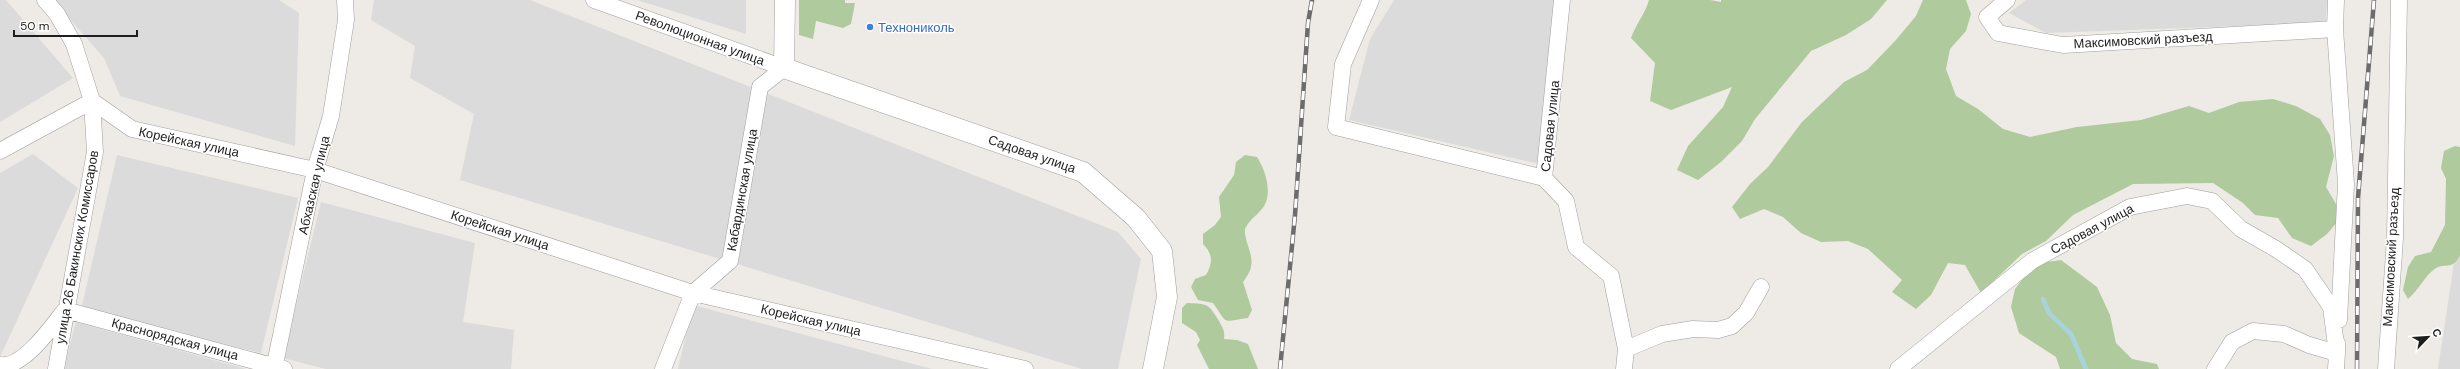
<svg xmlns="http://www.w3.org/2000/svg" width="2460" height="369" viewBox="0 0 2460 369" font-family="'DM Sans',sans-serif">
  <rect width="100%" height="100%" fill="#eeeae5"/>
  <path fill="#dcdbdb" d="M0 0H6L73 78 0 122Z
    M53 0H279L299 13 295 146 120 96 104 58Z
    M374 0H530L1118 232 1141 259 1118 369H1082L460 180 474 114 410 78 415 46 371 20Z
    M637 0H746V34Z
    M1394 0H1560L1543 165 1349 120 1370 39Z
    M2026 0H2327L2326 23 2046 33 2009 13Z
    M33 154 78 188 0 357V173Z
    M117 155 298 198 261 353 81 310Z
    M321 202 475 243 463 322 514 330 511 369H326L283 358Z
    M2460 223V369H2438Z
    M693 305 932 369H678Z
    M76 322 246 369H63Z"/>
  <path fill="#afca9c" d="M799 0H845V3H855L851 24 843 28 816 21 813 39 799 35Z
    M1649 0H1710L1721 2V0H1887L1871 19 1846 35 1811 51 1755 119 1742 141 1721 162 1698 180 1677 170 1688 146 1723 107 1732 87 1671 110 1650 101 1655 63 1631 38C1636 24 1645 14 1649 0Z
    M1923 0H1966L1971 14 1966 31 1950 49 1946 69 1956 96 1978 109 2003 129 2030 137 2077 127 2141 120 2189 106 2209 113 2239 102 2273 99 2296 106 2320 119 2330 135 2334 156 2326 187 2336 204 2338 221 2327 234 2311 246 2292 238 2278 218 2255 215 2243 203 2213 183 2133 184 2073 215 2046 241 2022 254 1981 293 1965 265 1948 263 1931 295 1916 309 1892 292 1902 280 1868 249 1848 241 1821 242 1801 233 1783 217 1764 209 1740 219 1732 207 1750 184 1768 167 1802 122 1844 82 1867 70 1895 41 1916 16Z
    M2455 146 2460 147V255C2453 270 2446 263 2436 268 2425 275 2419 290 2408 299L2403 290 2408 267 2415 256 2431 252 2445 225 2446 179 2441 168 2444 151Z
    M1245 155 1257 157C1266 171 1274 196 1261 210 1255 217 1249 220 1245 229 1244 242 1254 254 1251 267 1250 272 1246 278 1243 282L1252 310 1248 318C1220 322 1229 325 1213 303L1198 300 1191 287 1195 279 1206 275C1213 263 1213 254 1203 244V234L1215 225 1221 217 1219 197 1234 175 1236 162Z
    M2061 260 2097 287 2110 315 2116 343 2132 359 2157 364 2159 369H2060L2056 357 2019 333 2011 307 2015 289 2027 273 2047 262Z
    M1187 303C1208 304 1208 303 1219 321 1223 329 1225 330 1224 339L1237 340 1248 344 1258 369H1209L1197 345 1200 340 1196 332 1182 323V308Z"/>
  <g fill="none" stroke-linecap="round" stroke-linejoin="round">
    <path stroke="#a8d3d8" stroke-width="5" d="M2043 299 2049 313 2071 334 2086 369"/>
    <defs>
      <path id="minor" d="M45 0 57 14 74 44 92 101 95 152 56 369
        M594 0 784 68
        M1371 0 1343 64 1336 127 1544 178
        M1562 0 1544 178 1566 201 1576 247 1611 276 1626 349 1624 369
        M2007 0 1987 17 1998 33 2063 45 2335 29
        M2336 0 2335 29 2346 184 2339 320
        M92 101 132 129 315 170 693 293 1025 369
        M0 151 92 101
        M1626 349 1662 334 1693 329 1718 330 1732 326 1746 313 1761 287
        M0 365C23 369 53 325 65 310L284 369
        M274 369 315 170 331 116 346 20 345 0
        M663 369 693 293 730 261 760 87 784 68
        M1898 369 2032 261 2130 207 2187 196 2212 201 2241 229 2276 249 2305 269 2331 307 2337 353 2336 369
        M2215 369 2232 342 2253 331 2284 334 2309 345 2337 353V343
        M2386 369 2395 238 2399 0"/>
      <path id="tertiary" d="M785 0 784 68 1083 172 1136 218 1162 251 1167 297 1153 369"/>
    </defs>
    <use href="#minor" stroke="#9f9f9f" stroke-width="17"/>
    <use href="#tertiary" stroke="#9f9f9f" stroke-width="21"/>
    <use href="#minor" stroke="#fff" stroke-width="16"/>
    <use href="#tertiary" stroke="#fff" stroke-width="20"/>
    <defs>
      <path id="rail" d="M1280 369 1295 215 1308 23 1312 0
        M2357 369 2358 198 2374 0"/>
    </defs>
    <use href="#rail" stroke="#6c6c6c" stroke-width="4.5"/>
    <use href="#rail" stroke="#fff" stroke-width="3" stroke-dasharray="9" stroke-linecap="butt"/>
  </g>
  <circle fill="#3f7fe0" stroke="#fff" stroke-width="1.5" cx="870" cy="27" r="4"/>
  <g text-anchor="middle" dominant-baseline="central" stroke-width="3" stroke-linejoin="round" paint-order="stroke">
    <g font-size="13" fill="#366cbe" stroke="#fff" text-anchor="start">
      <text x="878" y="27">Технониколь</text>
    </g>
    <g font-size="13" fill="#1e1e1e" stroke="#fff">
      <text transform="translate(700 38) rotate(20)">Революционная улица</text>
      <text transform="translate(2143 40) rotate(-3)">Максимовский разъезд</text>
      <text transform="translate(1550 126) rotate(-84)">Садовая улица</text>
      <text transform="translate(189 142) rotate(12)">Корейская улица</text>
      <text transform="translate(1032 154) rotate(19)">Садовая улица</text>
      <text transform="translate(314 185) rotate(-77)">Абхазская улица</text>
      <text transform="translate(742 190) rotate(-80)">Кабардинская улица</text>
      <text transform="translate(2092 229) rotate(-28)">Садовая улица</text>
      <text transform="translate(500 230) rotate(18)">Корейская улица</text>
      <text transform="translate(77 247) rotate(-80)">улица 26 Бакинских Комиссаров</text>
      <text transform="translate(2391 257) rotate(-87)">Максимовский разъезд</text>
      <text transform="translate(811 320) rotate(13)">Корейская улица</text>
      <text transform="translate(175 339) rotate(15)">Краснорядская улица</text>
    </g>
  </g>
  <g transform="translate(2428 337) rotate(65)" stroke="#ffffff" stroke-width="3" paint-order="stroke">
  <path d="M0-3L7 15L0 10L-7 15Z" fill="#1e1e1e"/>
  <text y="-6" font-size="11" font-weight="bold" text-anchor="middle" fill="#1e1e1e">С</text>
  </g>
  <path d="M14 30v6h123v-6" fill="none" stroke="#1e1e1e" stroke-width="2"/>
  <text x="20" y="30" font-size="12" fill="#1e1e1e" stroke="#ffffff" stroke-width="3" paint-order="stroke">50 m</text>
</svg>
